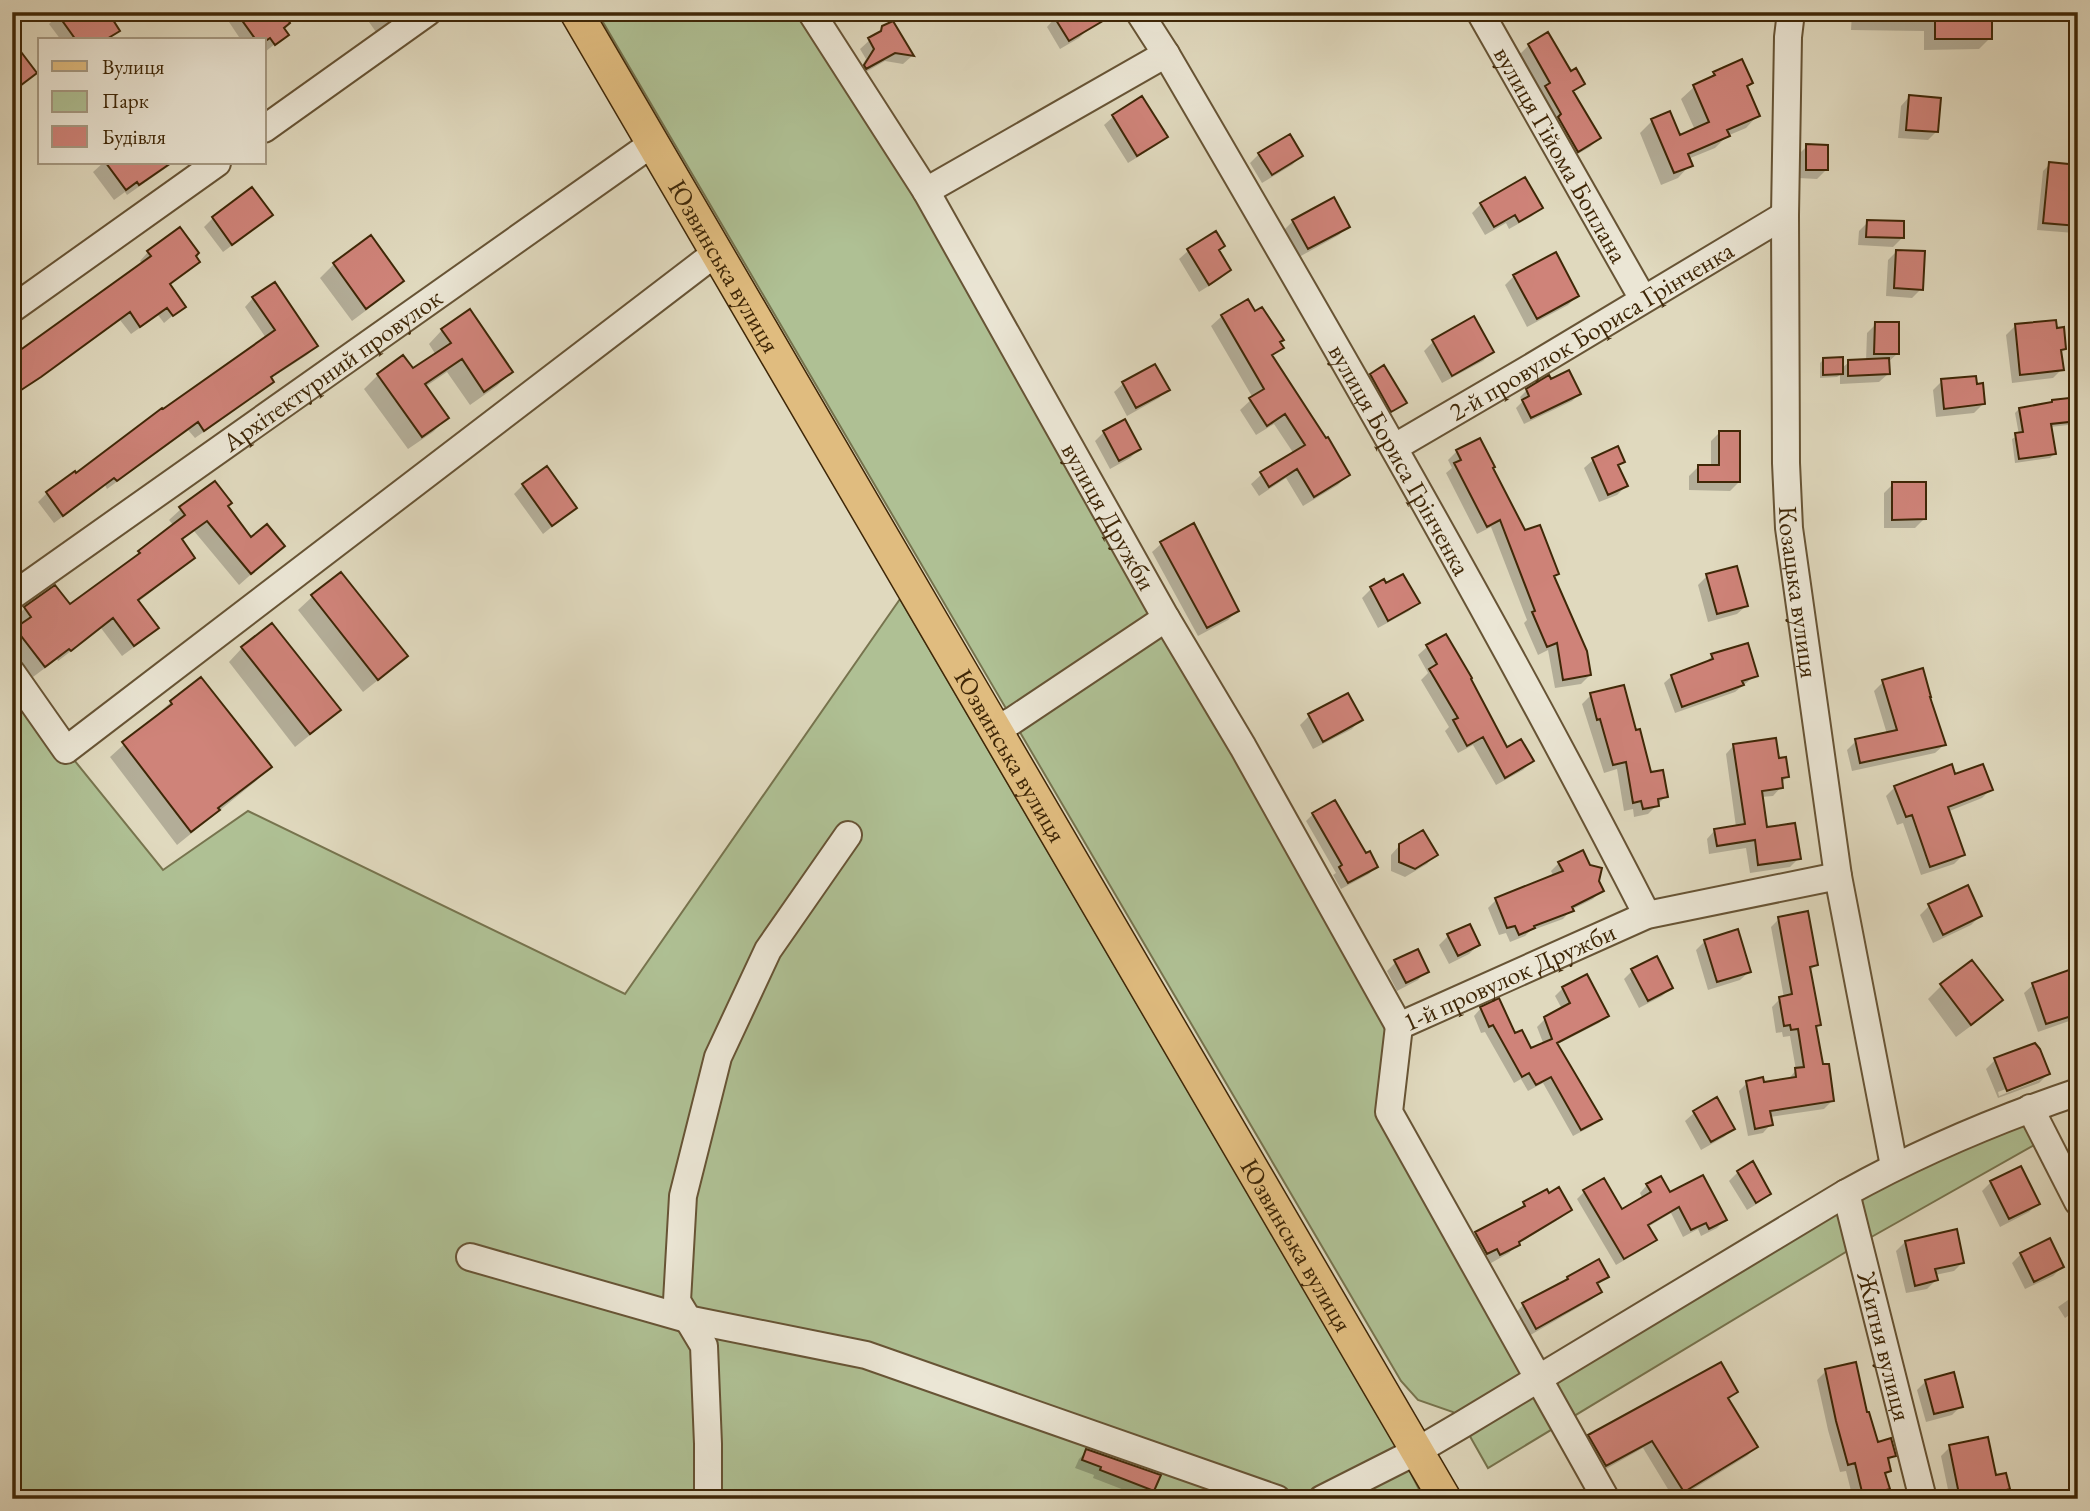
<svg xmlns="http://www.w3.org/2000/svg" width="2090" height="1511" viewBox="0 0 2090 1511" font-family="'EB Garamond',serif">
  <rect width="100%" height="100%" fill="#e0d9be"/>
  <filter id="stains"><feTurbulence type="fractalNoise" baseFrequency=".00286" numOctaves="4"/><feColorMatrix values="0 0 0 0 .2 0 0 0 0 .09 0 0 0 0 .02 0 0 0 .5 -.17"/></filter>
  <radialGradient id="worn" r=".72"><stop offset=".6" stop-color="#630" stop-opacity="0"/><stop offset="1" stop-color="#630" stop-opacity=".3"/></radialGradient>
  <path fill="#afc094" stroke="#77744e" stroke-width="2" d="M597 12H812L1399 1026 1389 1113 1538 1377 1846 1193 2030 1108 2045 1139 1859 1244 1488 1468 1463 1424 1453 1412 1418 1400 1401 1381Z
    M900 599 1403 1458 1424 1499H12V674L66 750 163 870 248 811 625 994Z"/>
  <path fill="#0003" fill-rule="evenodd" d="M62 12 118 30 107 40H61L49 24Z
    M234 12H281L282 29 286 35 265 52 264 40H241L227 19Z
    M362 12H403L376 32Z
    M1152 12H1169L1157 20Z
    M1852 12H1990V38L1979 49 1924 50V31L1851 30Z
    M2069 12H2078V59H2073Z
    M1055 18 1088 29 1079 38 1060 49 1047 27Z
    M892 24 912 56 903 64 885 61 857 77 856 75 866 59 860 49 883 28Z
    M1529 45 1582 84 1572 93 1599 138 1590 147 1569 159 1537 96 1542 92 1520 54Z
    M1714 74 1751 83 1746 88 1758 115 1746 128 1727 136 1715 148 1688 159 1690 165 1678 178 1661 185 1640 133 1652 121 1679 137 1695 130 1681 99 1694 87 1707 80Z
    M1909 97 1937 131 1928 140 1898 138 1901 106Z
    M1141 99 1166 137 1157 145 1128 163 1104 125 1113 117Z
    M1807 146 1826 170 1817 179 1798 178V155Z
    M1259 154 1301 156 1292 165 1262 183 1250 163Z
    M103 163H173L127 195 125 192 114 200 93 172Z
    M2050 164 2078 166V255L2071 254 2074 233 2037 230 2043 171Z
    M1481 204 1541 207 1532 216 1509 229 1506 223 1485 235 1472 213Z
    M271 215 262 223 223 252 204 227 213 218Z
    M1293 221 1348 226 1339 235 1299 257 1284 230Z
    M1868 222 1902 238 1893 247 1858 245 1859 231Z
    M1215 234 1223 246 1218 252 1229 270 1220 279 1199 292 1179 259 1188 251Z
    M1897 251 1921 289 1912 298 1886 296 1888 260Z
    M148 252 194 256 198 262 169 285 184 306 164 323 158 315 131 334 120 320 12 397V358L143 264 140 261Z
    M334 264 402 281 388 294 352 321 320 278Z
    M1514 276 1577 296 1568 305 1527 327 1505 285Z
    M253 298 316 346 307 355 270 379 272 381 263 390 195 438 188 430 107 489 105 485 54 523 38 502 47 493 74 473 76 475 266 338 245 307Z
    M1222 316 1279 343 1281 348 1272 357 1348 475 1338 485 1303 506 1286 478 1259 496 1251 484 1262 474 1294 454 1274 424 1256 435 1240 410 1253 398 1211 326Z
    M1474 319 1492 352 1483 361 1442 383 1424 351 1433 342Z
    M1876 324 1897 354 1887 363 1888 374 1879 382 1840 384V375L1837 377 1820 378V363L1824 359 1841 369 1849 362 1866 361 1867 333Z
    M2015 326 2064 348 2060 353 2062 369 2053 378 2012 383 2006 335Z
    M442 330 511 372 497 386 470 405 447 372 425 387 447 418 433 432 408 449 364 389 378 375 413 370 436 355 429 344Z
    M1371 375 1401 406 1387 415 1367 379Z
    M1942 381 1983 404 1974 413 1936 417 1933 390Z
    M1550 382 1579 394 1572 401 1524 424 1516 408 1522 402 1520 397 1527 390Z
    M1123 384 1168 389 1159 398 1127 416 1114 392Z
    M2019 409 2072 421 2068 425 2050 427 2054 454 2050 458 2015 463 2012 439 2019 435 2015 413Z
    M1104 432 1139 449 1130 458 1110 469 1095 441Z
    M1720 432 1739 482 1730 491 1689 490V476L1698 467H1711V441Z
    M1457 451 1557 573 1553 578 1590 675 1581 684 1555 688 1548 650 1538 655 1524 623 1527 620 1491 527 1477 534 1446 473 1452 468 1448 460Z
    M1593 460 1623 462 1617 467 1626 486 1617 495 1599 502 1584 468Z
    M1893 484 1924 519 1915 528H1884V493Z
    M523 485 575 508 543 534 514 494Z
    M226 506 251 539 283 546 239 585 194 531 181 541 193 558 181 569 138 602 157 628 145 639 122 656 101 628 58 661 57 659 33 677 12 650V634L20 628 14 620 25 608 70 607 174 526 169 520 181 509Z
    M1161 544 1237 611 1228 620 1198 636 1152 552Z
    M341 574 406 656 392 669 363 692 298 610 312 597Z
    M1707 576 1746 606 1737 614 1708 622 1698 585Z
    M1384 582 1417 603 1409 611 1378 628 1362 598 1371 589Z
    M1445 636 1507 750 1532 761 1523 770 1496 785 1473 745 1458 753 1445 731 1449 727 1421 680 1428 673 1418 655 1427 647Z
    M242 648 339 710 325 723 295 747 229 662Z
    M1712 656 1756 675 1735 692 1675 713 1664 683 1672 676 1705 663Z
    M1883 682 1944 745 1935 753 1852 771 1847 750 1856 741 1887 734 1874 691Z
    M1347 695 1360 720 1352 729 1313 749 1300 725 1309 716Z
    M1591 695 1634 732 1650 774 1666 796 1648 814 1634 817 1633 809 1624 811 1617 769 1604 773 1582 704Z
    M171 702 269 767 256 781 177 845 110 757Z
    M1734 745 1777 760 1787 777 1781 783V787L1773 796 1761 797 1766 829 1799 858 1790 867 1750 873 1746 848 1709 854 1707 839 1715 830 1736 827 1726 754Z
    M1954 777 1991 789 1982 798 1947 812 1963 855 1954 864 1921 875 1903 823 1897 825 1886 796 1895 787Z
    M1313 814 1365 856 1376 867 1369 874 1341 889 1333 875 1336 873 1306 821Z
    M1400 845 1435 855 1427 864 1405 877 1391 871V855Z
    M1559 863 1597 881 1601 891 1593 899 1571 910 1563 919 1530 931 1525 936 1510 942 1506 933 1499 935 1488 908 1496 900 1554 877 1551 871Z
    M1929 906 1980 916 1971 925 1933 943 1920 915Z
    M1779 919 1816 965 1809 971 1819 1024 1815 1029 1821 1066 1832 1101 1824 1109 1770 1117 1771 1124 1763 1133 1748 1136 1739 1091 1747 1083 1763 1084 1788 1080 1796 1070 1790 1036 1783 1037 1782 1032 1776 1033 1772 1007 1780 999 1784 998 1771 927Z
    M1448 936 1478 945 1469 954 1449 964 1439 945Z
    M1705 941 1749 972 1740 980 1708 990 1696 950Z
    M1396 962 1426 971 1418 980 1397 991 1387 971Z
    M1633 970 1671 988 1662 996 1639 1008 1624 979Z
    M2033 985 2078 1001V1015L2072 1020 2038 1032 2024 993Z
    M1941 986 2000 1000 1987 1014 1956 1037 1928 999Z
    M1563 988 1607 1016 1599 1023 1556 1045 1599 1118 1592 1126 1573 1136 1543 1083 1528 1091 1521 1079 1514 1083 1485 1032 1481 1033 1474 1016 1481 1008 1530 1051 1544 1045 1537 1027 1545 1019 1562 1009 1555 996Z
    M1995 1060 2048 1074 2039 1083 1998 1098 1986 1069ZM2039 1076V1080L1999 1096 1998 1092Z
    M1694 1113 1733 1129 1724 1137 1701 1150 1685 1121Z
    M1738 1172 1769 1194 1760 1202 1747 1210 1729 1181Z
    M1991 1182 2038 1203 2029 1212 2000 1227 1982 1191Z
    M1647 1185 1725 1220 1717 1228 1701 1236 1698 1229 1683 1237 1671 1213 1648 1227 1655 1240 1647 1247 1616 1265 1577 1199 1585 1191 1622 1211 1643 1199 1640 1193Z
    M1524 1204 1570 1209 1561 1218 1518 1244 1509 1253 1491 1263 1487 1256 1477 1261 1467 1243 1476 1234 1516 1213Z
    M1905 1242 1963 1262 1954 1271 1935 1275 1936 1280 1927 1289 1906 1293 1896 1251Z
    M2021 1254 2062 1267 2053 1276 2025 1289 2012 1263Z
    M1607 1276 1597 1286 1600 1292 1591 1300 1527 1337 1515 1314 1523 1305 1563 1284 1568 1278Z
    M2078 1293V1309L2065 1318 2058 1307Z
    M1826 1371 1866 1414 1877 1444 1894 1455 1887 1462 1889 1471 1884 1476 1891 1499H1853L1846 1471 1840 1472 1828 1430 1817 1380Z
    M1926 1381 1961 1406 1952 1415 1926 1422 1917 1390Z
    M1736 1392 1728 1401 1756 1447 1747 1456 1677 1499H1674L1643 1448 1597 1474 1580 1445 1589 1436Z
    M2078 1420V1435L2072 1425Z
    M1950 1447 1995 1478 2005 1475 2011 1499H1950L1941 1456Z
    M1087 1451 1158 1476 1153 1490 1145 1498 1093 1478 1094 1475 1075 1468 1079 1459Z
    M1577 1492 1581 1499H1566Z"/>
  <path fill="#cf8379" stroke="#3f2707" stroke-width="2" d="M56 12H108L120 31 105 40H76Z
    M236 12H283L290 23 284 28 289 35 275 45 270 38 267 40H256Z
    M1051 12H1118L1069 41Z
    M1935 12H1992V39H1935Z
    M893 21 914 56 895 53 866 69 864 65 874 49 868 38 881 31 882 26Z
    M1548 32 1571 71 1576 68 1585 84 1573 91 1601 138 1578 152 1558 117 1561 114 1545 86 1550 83 1528 44Z
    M12 40 37 73 12 92Z
    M1742 59 1753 83 1747 86 1760 116 1727 130 1730 136 1688 154 1693 166 1674 173 1651 119 1670 111 1680 135 1709 122 1693 85 1715 75 1713 72Z
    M1909 95 1941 98 1938 132 1906 130Z
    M1142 96 1168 137 1137 156 1112 115Z
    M1290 134 1303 156 1272 175 1258 153Z
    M1806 144 1828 145V170H1806Z
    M2049 162 2078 165V226L2043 223Z
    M106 163H171L139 185 137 182 126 190Z
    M1525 177 1543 208 1519 222 1515 215 1494 227 1480 203Z
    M252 187 273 215 232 245 212 217Z
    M1334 197 1350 227 1308 249 1292 220Z
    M1867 220 1904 221V238L1866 237Z
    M180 227 199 253 196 256 200 262 170 284 186 307 173 316 167 308 140 327 130 312 41 377 12 396V356L151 256 147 251Z
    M1216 231 1225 246 1219 250 1231 270 1209 285 1187 249Z
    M371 235 404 281 366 309 333 263Z
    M1896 250 1925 251 1923 290 1894 288Z
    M1556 252 1579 296 1537 319 1513 275Z
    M275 282 318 346 271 377 274 382 204 431 198 422 117 481 114 478 63 516 46 492 75 471 76 473 162 408 163 409 275 330 252 297Z
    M1248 299 1255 311 1262 307 1284 340 1280 342 1284 348 1272 355 1326 438 1328 437 1350 475 1314 497 1297 469 1269 487 1260 472 1305 445 1285 414 1267 426 1249 398 1264 389 1221 315Z
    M470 309 513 372 484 392 462 359 425 384 449 418 422 437 377 374 403 355 413 368 451 343 441 329Z
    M1474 316 1494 352 1452 376 1432 340Z
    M2056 320 2057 328 2064 327 2066 349 2061 350 2064 370 2020 375 2015 324Z
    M1875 322H1899V354H1874Z
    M1843 357V374L1823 375V358Z
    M1889 358 1890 374 1848 376V360Z
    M1155 364 1170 390 1136 408 1122 382Z
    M1384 365 1407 403 1391 412 1370 374Z
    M1569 370 1581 394 1531 418 1522 400 1529 396 1526 389 1549 375 1551 379Z
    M1976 376 1977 384 1983 383 1985 404 1944 409 1941 379Z
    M2078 397V421L2051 424 2056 454 2019 459 2015 433 2023 432 2019 408 2052 402V400Z
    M1125 419 1141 449 1119 461 1103 431Z
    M1719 431H1740V482H1698V465H1719Z
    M1480 438 1495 467 1493 468 1525 530 1540 525 1559 574 1554 576 1587 651 1591 675 1563 680 1557 643 1547 647 1532 612 1535 611 1500 520 1487 527 1454 463 1461 460 1456 450Z
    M1618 446 1625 462 1618 465 1628 486 1608 495 1592 458Z
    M547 466 577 508 552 526 522 484Z
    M215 481 232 503 228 506 251 537 267 524 285 546 251 574 207 521 182 539 195 558 138 600 159 628 134 646 113 618 71 651 69 649 45 667 15 628 31 617 24 607 55 585 70 604 140 553 138 551 185 515 179 507Z
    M1892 482H1926V519L1892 520Z
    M1194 523 1239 611 1207 628 1160 542Z
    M1737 566 1748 606 1717 614 1706 574Z
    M341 572 408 656 378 680 311 595Z
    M1403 574 1420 603 1388 621 1370 587 1384 579 1386 583Z
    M272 623 341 710 310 734 241 647Z
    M1446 634 1472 678 1471 679 1507 747 1521 739 1534 761 1505 778 1483 737 1467 746 1453 720 1458 718 1429 669 1437 664 1426 645Z
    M1748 643 1758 676 1742 681 1744 685 1682 707 1671 675 1713 659 1711 654Z
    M1923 668 1931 697H1930L1946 745 1860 763 1855 739 1897 730 1882 680Z
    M201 677 272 767 218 808 220 810 191 832 122 742 172 704 170 701Z
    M1624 685 1636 730 1640 729 1651 772 1663 770 1668 797 1658 799 1659 806 1643 809 1641 801 1633 803 1626 762 1613 765 1600 719 1597 720 1590 693Z
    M1348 693 1363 720 1323 742 1308 714Z
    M1776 738 1779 758 1786 757 1789 777 1782 778 1783 788 1762 791 1767 827 1795 823 1801 859 1758 865 1755 840 1717 846 1714 829 1745 824 1733 744Z
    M1952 764 1955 774 1983 764 1993 790 1948 807 1965 855 1930 867 1912 815 1906 817 1894 786Z
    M1335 800 1366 853 1370 851 1378 867 1348 883 1339 867 1342 865 1312 813Z
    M1423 830 1438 855 1415 869 1399 862V844Z
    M1583 850 1590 865 1602 868 1599 881 1604 891 1572 907 1574 911 1534 926 1535 928 1519 935 1515 926 1507 928 1495 898 1563 871 1558 862Z
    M1968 885 1982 916 1943 935 1928 904Z
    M1808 911 1818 965 1810 967 1821 1025 1816 1026 1823 1064H1829L1834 1101 1770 1111 1773 1125 1755 1129 1746 1081 1763 1077 1764 1082 1796 1077 1795 1068 1804 1067 1798 1029 1791 1030 1790 1025 1784 1026 1779 997 1792 994 1778 917Z
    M1470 924 1480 945 1458 956 1447 934Z
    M1738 929 1751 972 1717 982 1704 940Z
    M1418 949 1429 972 1406 983 1394 960Z
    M1657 956 1673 988 1648 1001 1631 969Z
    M1972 960 2003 1000 1971 1025 1940 984Z
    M2069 970 2078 996V1014L2046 1024 2032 983Z
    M1587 974 1609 1016 1557 1043 1602 1119 1581 1130 1551 1077 1536 1085 1529 1073 1522 1077 1493 1025 1489 1027 1480 1007 1499 998 1515 1033 1522 1030 1531 1048 1552 1039 1544 1017 1570 1003 1562 987Z
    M2035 1043 2040 1049 2050 1074 2007 1091 1994 1058Z
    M1717 1097 1735 1129 1711 1142 1693 1111Z
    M1753 1161 1771 1194 1756 1203 1737 1171Z
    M2021 1166 2040 1204 2009 1219 1990 1181Z
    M1703 1175 1727 1220 1709 1229 1706 1223 1691 1230 1679 1207 1648 1225 1657 1240 1624 1259 1583 1190 1604 1178 1622 1209 1651 1192 1646 1184 1661 1176 1670 1192Z
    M1559 1187 1572 1210 1519 1242 1520 1245 1500 1255 1497 1249 1487 1254 1475 1232 1525 1206 1523 1202 1547 1189 1549 1193Z
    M1957 1229 1964 1263 1935 1269 1938 1280 1915 1286 1905 1241Z
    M2050 1238 2064 1267 2034 1282 2020 1253Z
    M1599 1259 1609 1277 1597 1283 1602 1292 1536 1329 1522 1303 1568 1279 1567 1277Z
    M1721 1362 1738 1392 1728 1398 1758 1447 1684 1492 1652 1441 1606 1466 1588 1435Z
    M1856 1362 1867 1412H1869L1878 1442 1891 1438 1896 1456 1888 1458 1891 1471 1885 1473 1890 1489 1863 1496 1855 1463 1848 1465 1836 1421 1825 1369Z
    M1954 1372 1963 1407 1934 1414 1925 1380Z
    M1988 1437 1996 1475 2006 1473 2010 1489 1974 1499H1960L1949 1445Z
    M1086 1449 1161 1475 1154 1491 1100 1470 1101 1467 1082 1460Z"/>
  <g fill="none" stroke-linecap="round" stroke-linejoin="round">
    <defs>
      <g id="minor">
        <path id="s1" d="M811 12 926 191 1166 618 1243 747 1399 1026"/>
        <path id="s2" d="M1139 12 1166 54C1332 338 1497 622 1647 915"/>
        <path id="s3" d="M1480 12 1643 299"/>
        <path id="s4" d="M1791 12 1788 37 1785 215 1786 463 1789 528 1838 876 1894 1166"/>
        <path d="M264 129 428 12"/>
        <path d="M926 191 1166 54"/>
        <path d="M12 309 217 163"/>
        <path id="s5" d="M1395 447 1525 371 1785 215"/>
        <path id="s6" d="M12 596 653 143"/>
        <path d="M12 673 66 750 717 252"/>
        <path d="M996 729 1012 721 1166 618"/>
        <path d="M2030 1108 2078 1202"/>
        <path id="s7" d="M1846 1193 1923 1499"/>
        <path d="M470 1257 687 1319 866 1355 1277 1499"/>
        <path d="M708 1499V1444L704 1346 677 1301 683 1196 718 1057 768 950 848 835"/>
        <path d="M1322 1499 1417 1451 1463 1424 1846 1193C1920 1152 1998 1119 2078 1092"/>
        <path id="s8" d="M1606 1499 1389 1112 1399 1026 1647 915 1838 876"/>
      </g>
      <g id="major">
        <path id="s9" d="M576 12 1445 1499"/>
      </g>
    </defs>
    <use href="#minor" stroke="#675435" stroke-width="30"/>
    <use href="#major" stroke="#3f2707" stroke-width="35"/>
    <use href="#minor" stroke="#ebe6d5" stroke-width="26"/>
    <use href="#major" stroke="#e0bc7f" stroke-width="32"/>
  </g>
  <g text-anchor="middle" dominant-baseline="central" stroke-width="5" stroke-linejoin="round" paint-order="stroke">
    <g font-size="26" fill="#3f2707" stroke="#ebe6d5">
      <text stroke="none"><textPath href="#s3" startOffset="164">вулиця Гійома Боплана</textPath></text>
      <text stroke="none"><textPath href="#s9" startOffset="294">Юзвинська вулиця</textPath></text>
      <text stroke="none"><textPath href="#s5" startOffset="228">2-й провулок Бориса Грінченка</textPath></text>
      <text stroke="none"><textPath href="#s6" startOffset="392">Архітектурний провулок</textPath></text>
      <text stroke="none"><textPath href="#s2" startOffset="518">вулиця Бориса Грінченка</textPath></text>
      <text stroke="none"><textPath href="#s1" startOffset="586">вулиця Дружби</textPath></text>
      <text stroke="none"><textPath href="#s4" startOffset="581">Козацька вулиця</textPath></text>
      <text stroke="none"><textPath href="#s9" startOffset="861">Юзвинська вулиця</textPath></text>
      <text stroke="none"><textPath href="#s8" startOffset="651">1-й провулок Дружби</textPath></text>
      <text stroke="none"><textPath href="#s9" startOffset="1428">Юзвинська вулиця</textPath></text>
      <text stroke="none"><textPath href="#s7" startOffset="158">Житня вулиця</textPath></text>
    </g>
  </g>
  <rect width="2090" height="1511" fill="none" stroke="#e0d9be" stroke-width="42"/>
  <rect x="14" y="14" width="2062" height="1483" fill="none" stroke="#3f2707" stroke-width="3.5"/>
  <rect x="21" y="21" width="2048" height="1469" fill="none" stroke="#3f2707" stroke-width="2"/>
  <rect x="38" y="38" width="228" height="126" fill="#ebe6d5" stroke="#a69a83" stroke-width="2"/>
  <rect x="52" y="61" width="35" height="10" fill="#e0bc7f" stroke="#a69a83" stroke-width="2"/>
  <text x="102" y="74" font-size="21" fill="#3f2707">Вулиця</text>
  <rect x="52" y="91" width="35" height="21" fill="#afc094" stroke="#a69a83" stroke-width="2"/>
  <text x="102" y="108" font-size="21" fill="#3f2707">Парк</text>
  <rect x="52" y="126" width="35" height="21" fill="#cf8379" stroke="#a69a83" stroke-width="2"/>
  <text x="102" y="144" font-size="21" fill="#3f2707">Будівля</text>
  <rect width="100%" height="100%" filter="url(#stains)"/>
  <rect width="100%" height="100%" fill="url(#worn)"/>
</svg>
